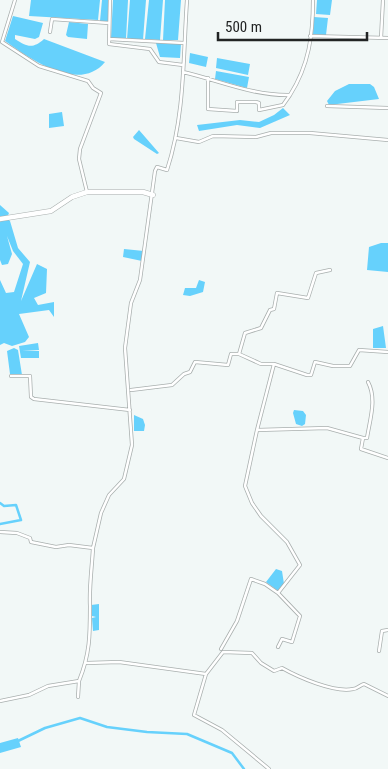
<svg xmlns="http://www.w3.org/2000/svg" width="388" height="769" viewBox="0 0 388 769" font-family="'Roboto Condensed',sans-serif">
  <rect width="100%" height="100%" fill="#f2f8f7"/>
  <path fill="#66d1fc" d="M31 0H100L98 20 29 16Z
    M102 0H109L108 21H100Z
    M113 0H128L126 39 111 38Z
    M130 0H146L143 40 127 39Z
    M149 0H163L160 40 145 39Z
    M165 0H181L178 40H163Z
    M317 0H332L330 15 316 14Z
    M13 16 43 23 39 37 35 39 15 35V39C27 47 33 49 44 39L105 62C79 94 29 58 5 41Z
    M314 17 328 18 326 35 313 34Z
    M69 22 88 24 87 39 68 37 66 35Z
    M156 43 181 44 180 58 160 57Z
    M190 53 208 57 206 67 189 63Z
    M217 58 250 64 248 75 216 68Z
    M216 71 249 77 247 88 215 79Z
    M349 84H370L374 87 379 99 329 105 327 101 335 91Z
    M283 108 290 115 260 128 237 125 199 131 197 125 240 120 259 122 274 115Z
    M62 112 64 126 49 128V114Z
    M139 130 159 153 157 154 134 139 133 137Z
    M0 205 9 213 7 218 10 221 18 248 30 262 21 301 37 264 47 269 46 293 34 298 38 305 54 302V317L49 310 19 314 29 337 25 342 12 346 4 343 0 345V280L6 293 14 292 23 264 13 251 7 236 12 254 8 264 2 265 0 260Z
    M381 243H388V272L367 270 369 247Z
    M124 249 144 251 142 261 123 257Z
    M199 280 205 282 203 292 190 296 183 295 185 288H196Z
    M383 326 386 348H373V329Z
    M38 343 39 350H22L39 351V358H21L19 346Z
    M14 348 18 350 22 375 10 374 7 351Z
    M294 410 303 411 306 415 305 424 302 426 296 424 293 413Z
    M134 415 143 419 145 425 144 431H134Z
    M276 569 282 571 284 584 278 591 266 582Z
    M99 604V630L93 631 92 618 96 617 92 616 91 605Z
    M18 738 21 747 0 753V743Z"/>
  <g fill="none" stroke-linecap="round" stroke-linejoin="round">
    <path stroke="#66d1fc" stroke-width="2.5" d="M0 503 4 506 16 505 21 520 0 524
      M18 741 45 728 80 718 107 727 147 732 187 734 232 753 244 769"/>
    <defs>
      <path id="street" d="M15 0 2 42 39 66 88 81 93 88 101 93 80 149 79 159 87 192
        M110 0 109 44 150 49 159 62 183 65
        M50 32 52 19 109 23
        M310 36 388 38
        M381 38 383 0
        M109 39 184 43
        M183 72C218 80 253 96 290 95 309 65 313 35 313 0
        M208 78V109L237 111V102H256L259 103V110L283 105 290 95
        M327 106 388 108
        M176 138 199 142 213 136 256 137 271 133H310L388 140
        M239 354 245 333 261 328 270 310 274 309 277 293 308 298 316 273 330 270
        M274 364 257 430 327 428 363 438 361 449 388 458
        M11 376H30L31 397 34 399 130 410
        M131 390 172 385 184 374 190 372 195 362 228 365 231 354H239L261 364H274L307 375H311L315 362 333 366H350L359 350 388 352
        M363 438H367C370 419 377 399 368 382
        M0 532 17 533 30 538 31 542 56 547 69 545 93 548 101 513 109 495 124 479 132 445 125 348 131 303 140 280 155 171 157 167 167 170C185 115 183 57 187 0
        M278 593 300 616 292 642 282 639 278 647
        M221 649 237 621 251 579 265 584 278 593 300 565 287 542 261 516 252 503 245 486 257 430
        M379 651 382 631 388 630
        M87 663 119 662 206 674 223 652 252 653 261 663 274 671 282 668C298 677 334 693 353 689 357 689 360 685 364 684L388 696
        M206 674 194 715 222 730 269 769
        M78 697 79 681
        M0 701 29 695 48 686 79 681C90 654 90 635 90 606 89 587 92 567 93 548"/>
      <path id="secondary" d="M0 219 51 211 72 197 87 192H143L153 195"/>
    </defs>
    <use href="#street" stroke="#a9afae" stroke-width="4"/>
    <use href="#secondary" stroke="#a9afae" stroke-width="5.5"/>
    <use href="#street" stroke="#fff" stroke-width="2.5"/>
    <use href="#secondary" stroke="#fff" stroke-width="4.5"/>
  </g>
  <path d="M218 32v8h149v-8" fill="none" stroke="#222424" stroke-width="2.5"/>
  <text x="225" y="32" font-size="15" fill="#222424" stroke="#f2f8f7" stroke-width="4" paint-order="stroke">500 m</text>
</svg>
